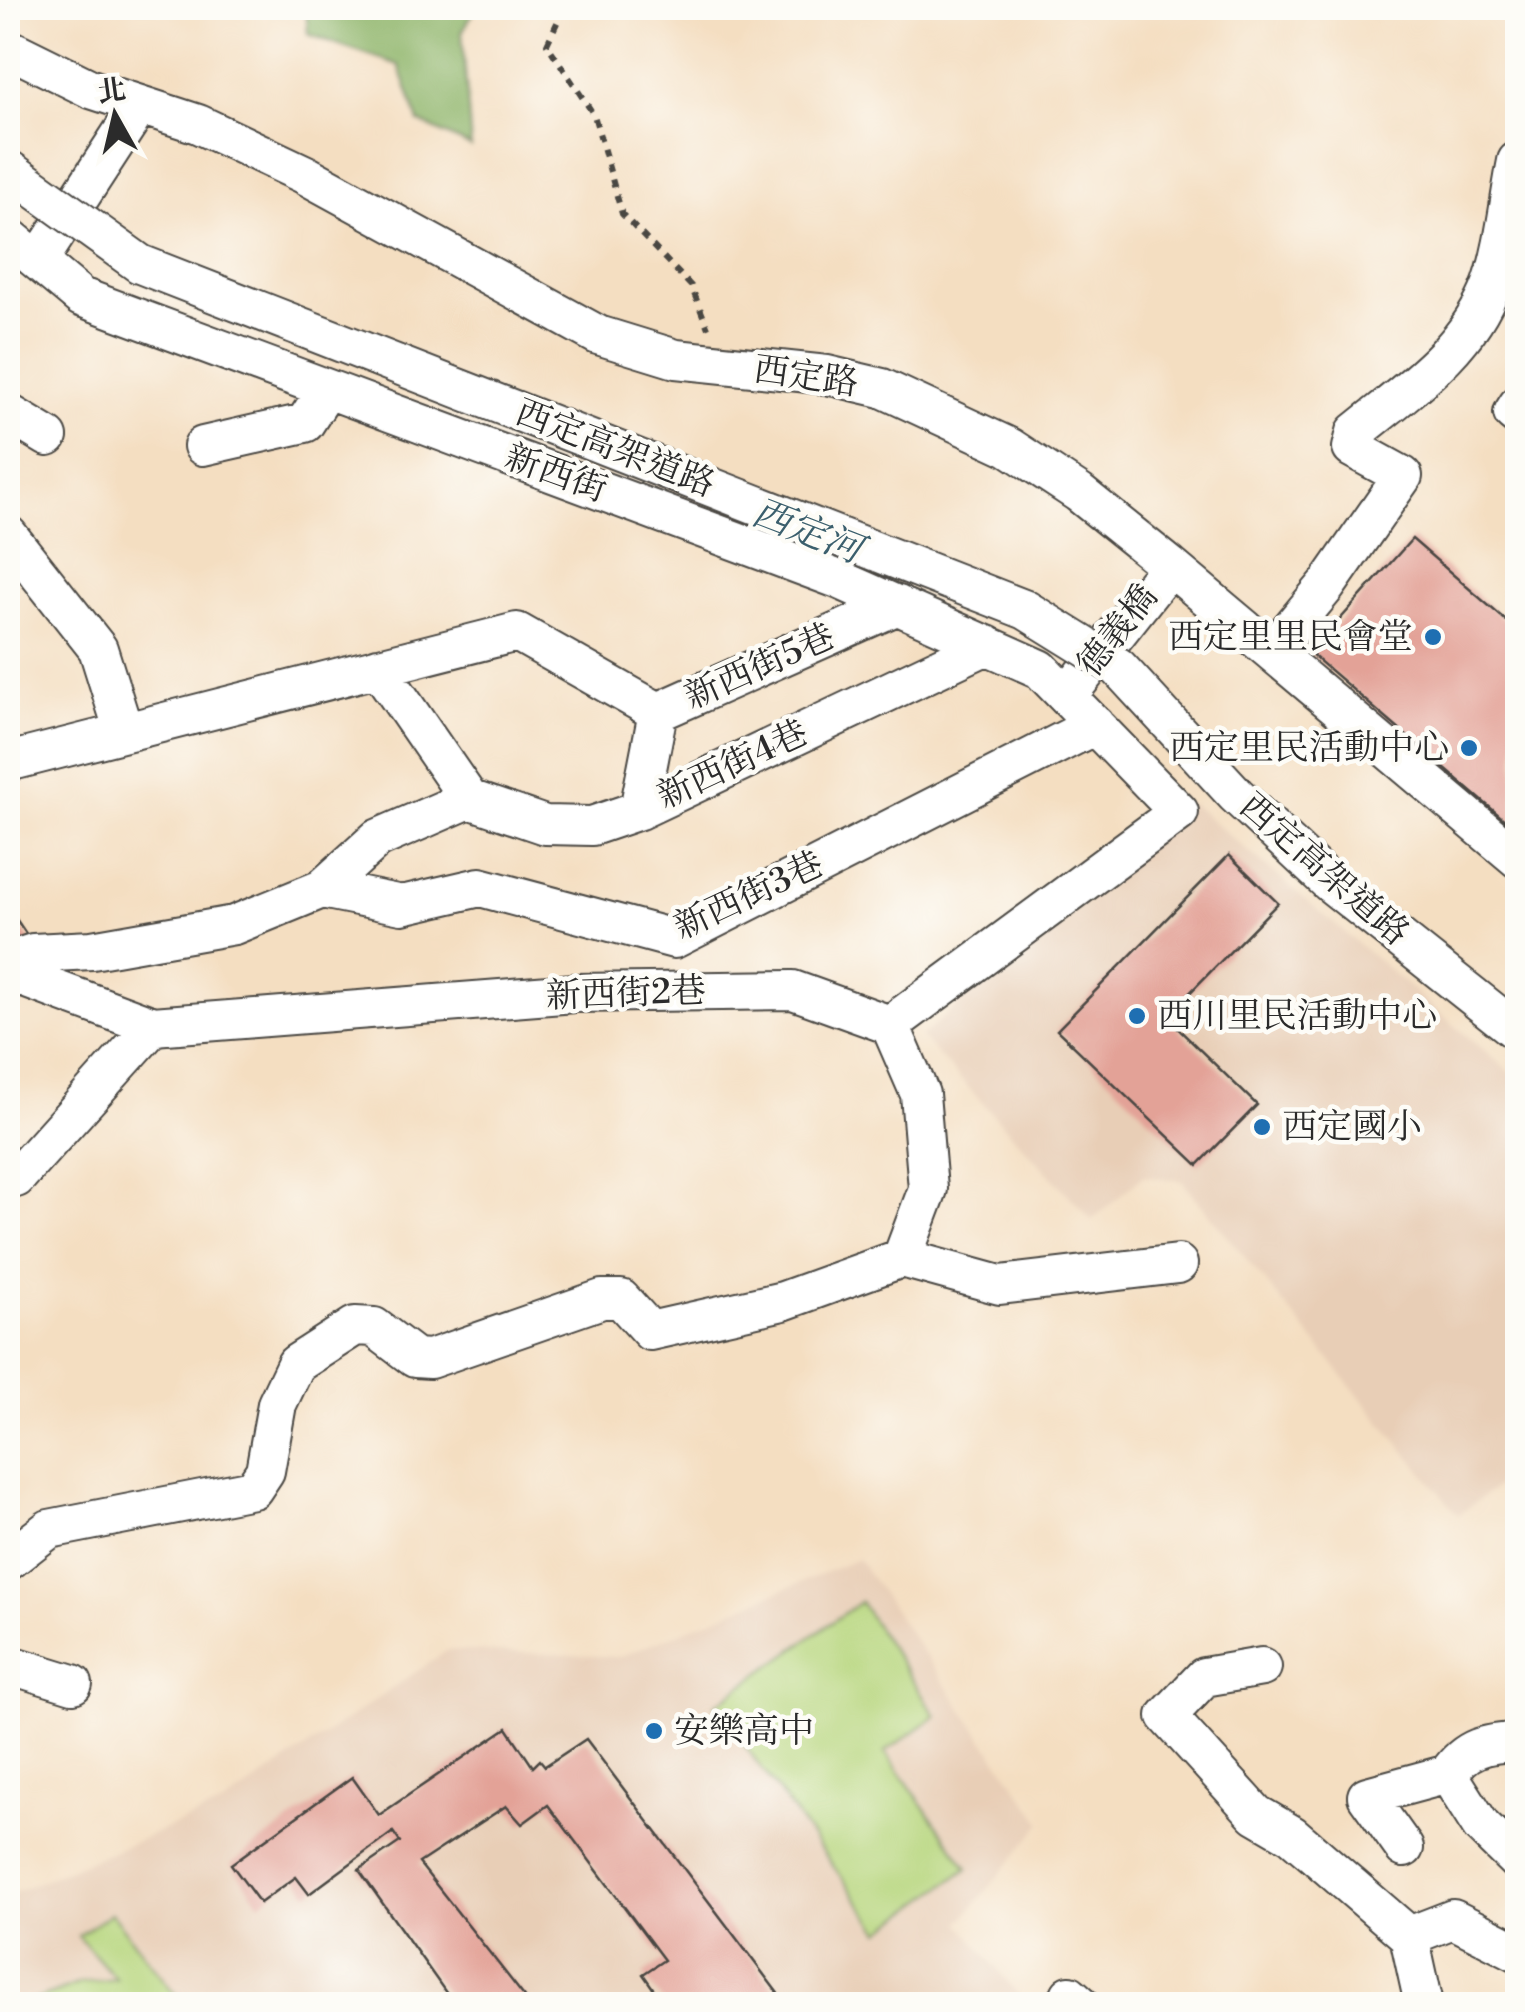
<svg xmlns="http://www.w3.org/2000/svg" width="1525" height="2012" viewBox="0 0 1525 2012" font-family="'Libre Bodoni','Noto Serif TC',serif">
  <rect width="100%" height="100%" fill="#fdfcf7"/>
  <filter id="ink" filterUnits="userSpaceOnUse"><feTurbulence type="fractalNoise" baseFrequency=".01" numOctaves="2"/><feDisplacementMap in="SourceGraphic" scale="20" xChannelSelector="R" yChannelSelector="G"/><feConvolveMatrix kernelMatrix="1 2 1 2 8 2 1 2 1" color-interpolation-filters="sRGB"/></filter>
  <filter id="wash" filterUnits="userSpaceOnUse"><feTurbulence type="fractalNoise" baseFrequency=".0048" numOctaves="4" result="noise"/><feDisplacementMap in="SourceGraphic" scale="40" xChannelSelector="R" yChannelSelector="G"/><feGaussianBlur stdDeviation="2.25" result="paint"/><feColorMatrix in="noise" values="0 0 0 0 0 0 0 0 0 0 0 0 0 0 0 0 0 1.4 0 .05"/><feComposite in="paint" operator="in"/></filter>
  <g filter="url(#wash)">
    <rect width="100%" height="100%" fill="#f4dec1"/>
    <path fill="#e8ceb6" d="M1191 803 1517 1078V1472L1458 1515 1181 1180 1143 1176 1092 1220 921 1037Z
      M858 1559 1042 1823 960 1923 1026 2004H8V1895L223 1805 448 1650 619 1657Z"/>
    <path fill="#b6d57c" stroke="#708054" stroke-width="2.5" d="M860 1602 936 1716 885 1752 968 1868 881 1931 715 1705Z
      M111 1913 183 2004H25L80 1983 116 1979 78 1936Z"/>
    <path fill="#90b66c" stroke="#5e704c" stroke-width="2.5" d="M306 8H476L462 32 471 147 419 122 399 65 308 34Z"/>
    <g id="blocks">
      <path fill="#e3a297" d="M1412 539 1518 631 1514 828 1310 653Z
        M1229 855 1278 903 1166 1017 1257 1105 1198 1165 1057 1030Z
        M8 907 35 947 8 958Z
        M507 1728 533 1767 540 1760 545 1766 586 1739 786 2004H664L643 1974 664 1960 548 1805 522 1824 506 1806 419 1863 530 2004H454L359 1870 400 1842 393 1832 309 1894 296 1877 260 1903 231 1864 352 1777 379 1815Z"/>
    </g>
  </g>
  <g filter="url(#ink)">
    <use href="#blocks" fill-opacity="0" stroke="#494642" stroke-width="2.5"/>
    <g fill="none" stroke-linecap="round" stroke-linejoin="round">
      <defs>
        <path id="minor" d="M8 48 91 89 198 124 304 174 598 335 676 359 827 375 882 388 1009 447 1079 493 1170 566 1518 859
          M8 236 81 297 838 579 1040 669 1179 812 890 1025
          M39 260 140 105
          M1518 405 1513 413 1518 417
          M8 413 48 437
          M203 446 305 423 327 389
          M8 535 98 649 123 729
          M1273 650 1327 585 1403 476 1352 448 1356 432C1407 390 1468 350 1492 284 1505 246 1509 201 1517 161
          M378 667 469 799
          M1067 696 1170 566
          M8 762 517 632 658 712
          M639 810 658 712 898 605
          M322 889 402 905 480 887 674 939 1095 725
          M8 966 11 960 33 953 92 950 234 925 322 889 377 839 469 799 545 825 592 826 639 810 987 645
          M8 972 153 1026 575 993 793 990 890 1025
          M8 1180 16 1178 153 1026
          M902 1258 1000 1285 1178 1264
          M8 1561 49 1529 253 1489 265 1471 277 1404 296 1364 355 1326 374 1327 415 1358 430 1359 602 1299H621L650 1331 783 1301 902 1258 928 1189 920 1094 890 1025
          M8 1664 73 1684
          M1262 1667 1204 1677 1167 1716 1256 1814 1292 1835 1409 1936 1424 2004
          M1448 1774C1466 1747 1486 1743 1518 1742
          M1404 1848 1367 1796 1448 1774 1481 1826 1518 1862
          M1409 1936 1453 1919 1518 1952
          M1070 1995 1080 2004"/>
      </defs>
      <use href="#minor" stroke="#494642" stroke-width="42"/>
      <path stroke="#494642" stroke-width="6" stroke-dasharray="8 8" stroke-linecap="butt" d="M564 8 547 44 594 115 622 214 691 286 708 328"/>
      <use href="#minor" stroke="#fff" stroke-width="38"/>
      <defs>
        <path id="minor-bridge" d="M8 169 140 264 1026 610 1118 667 1236 795 1329 882 1518 1032"/>
      </defs>
      <use href="#minor-bridge" stroke="#494642" stroke-width="42" stroke-linecap="butt"/>
      <use href="#minor-bridge" stroke="#fff" stroke-width="38"/>
    </g>
  </g>
  <g fill="#1f6fb2" stroke="#fdfcf7" stroke-width="4">
    <circle cx="1433" cy="637" r="10"/>
    <circle cx="1469" cy="748" r="10"/>
    <circle cx="1137" cy="1016" r="10"/>
    <circle cx="1262" cy="1127" r="10"/>
    <circle cx="654" cy="1731" r="10"/>
  </g>
  <g text-anchor="middle" dominant-baseline="central" stroke-width="9" stroke-linejoin="round" paint-order="stroke">
    <g font-size="35" fill="#2b2b2b" stroke="#fdfcf7">
      <text transform="translate(806 377) rotate(8)">西定路</text>
      <text transform="translate(615 449) rotate(21)">西定高架道路</text>
      <text transform="translate(556 474) rotate(20)">新西街</text>
      <text transform="translate(1118 631) rotate(-52)">德義橋</text>
      <text transform="translate(760 667) rotate(-24)">新西街5巷</text>
      <text transform="translate(733 765) rotate(-25)">新西街4巷</text>
      <text transform="translate(1324 870) rotate(41)">西定高架道路</text>
      <text transform="translate(749 896) rotate(-25)">新西街3巷</text>
      <text transform="translate(626 994) rotate(-2)">新西街2巷</text>
    </g>
    <g font-size="35" fill="#2b2b2b" stroke="#fdfcf7" text-anchor="start">
      <text x="1413" y="637" text-anchor="end">西定里里民會堂</text>
      <text x="1449" y="748" text-anchor="end">西定里民活動中心</text>
      <text x="1157" y="1016">西川里民活動中心</text>
      <text x="1282" y="1127">西定國小</text>
      <text x="674" y="1731">安樂高中</text>
    </g>
    <g font-size="38" font-style="italic" fill="#3b5f6d" stroke="#fdfcf7">
      <text transform="translate(807 532) rotate(21)">西定河</text>
    </g>
  </g>
  <rect width="1525" height="2012" fill="none" stroke="#fdfcf7" stroke-width="40"/>
  <g transform="translate(115 115) rotate(352)" stroke="#fdfcf7" stroke-width="8" paint-order="stroke">
  <path d="M0-8L18 38L0 25L-18 38Z" fill="#2b2b2b"/>
  <text y="-15" font-size="28" font-weight="bold" text-anchor="middle" fill="#2b2b2b">北</text>
  </g>
</svg>
